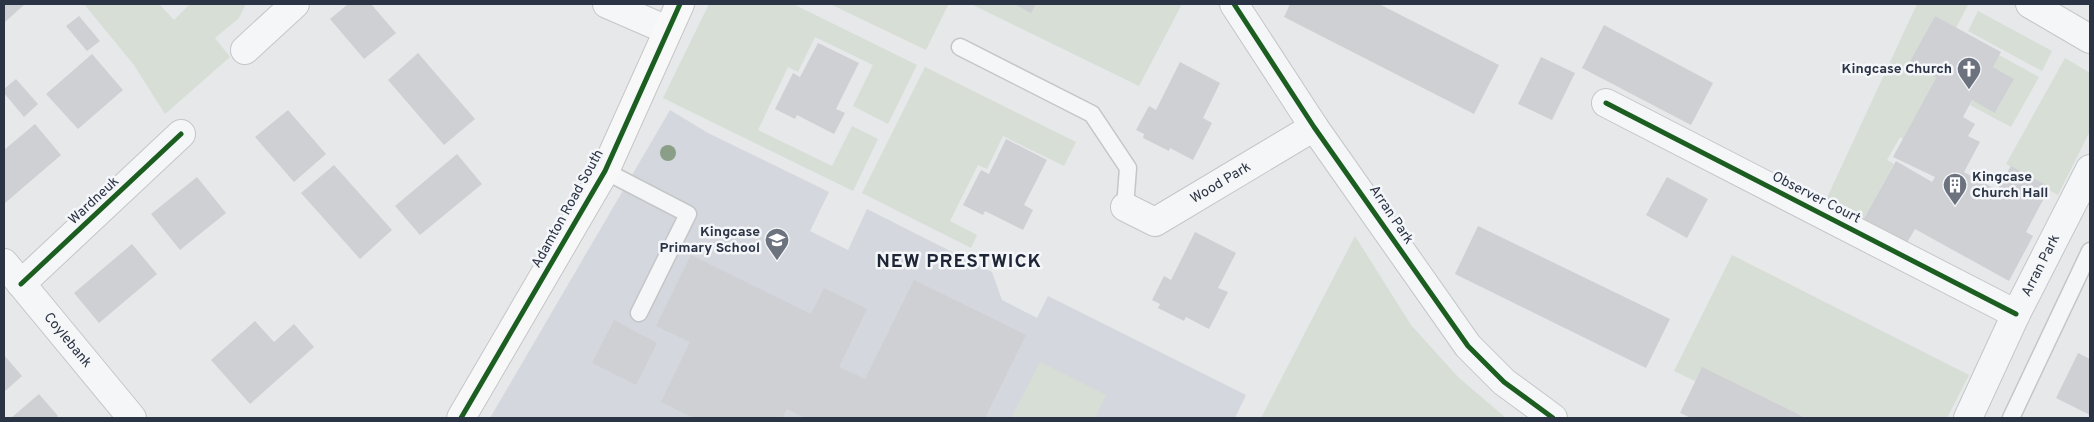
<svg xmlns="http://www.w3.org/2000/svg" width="2094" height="422" viewBox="0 0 2094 422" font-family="Overpass,sans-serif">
  <rect width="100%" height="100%" fill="#e6e8ea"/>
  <path fill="#d4d7dd" d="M670 110 708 133 829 192 810 231 848 250 867 209 992 272 1002 300 1037 318 1048 296 1246 395 1235 418H490Z"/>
  <path fill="#d6ded6" d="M84 4H159L174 20 190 4H246L239 18 215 38 230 57 165 114 134 65Z
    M709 4H793L917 65 888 124 853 106 873 65 815 37 798 72 788 67 758 130 832 166 852 126 878 139 853 191 663 98Z
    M830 4H945L948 5 926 50Z
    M971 4H1182L1139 86Z
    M1917 4 1968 5 1956 28 1935 16 1909 63 1936 78 1903 139 1900 137 1887 160 1894 164 1862 222 1825 202Z
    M1978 11 2052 51 2042 71 1968 31Z
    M1999 55 2039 77 2011 127 1970 105 1972 100 1996 112 2014 79 1993 67Z
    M2065 58 2090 73V131L2058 195 2049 190 2050 187 2006 164Z
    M925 67 1076 142 1064 166 1003 136 987 169 978 165 950 221 977 235 971 248 862 193Z
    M1355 236 1411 325 1458 377 1506 418H1261Z
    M1732 255 1969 375 1947 418H1805L1702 368 1695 381 1674 371Z
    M1040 362 1106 395 1095 418H1011Z"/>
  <path fill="#ced0d3" d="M4 4H25L5 22Z
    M348 4H371L396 33 364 59 330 19Z
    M1014 4H1036L1031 13Z
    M1290 4H1379L1499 65 1474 114 1284 17Z
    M79 16 100 41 87 51 66 26Z
    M1935 16 2001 52 1993 67 2014 79 1995 113 1972 100 1963 117 1975 124 1968 136 1980 142 1964 172 1997 190 2011 166 2050 187 2026 232 2033 236 2009 281 1915 229 1905 246 1862 222 1896 161 1932 182 1935 177 1893 157 1936 78 1909 63Z
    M1604 25 1713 83 1691 125 1582 68Z
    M818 43 859 63 836 109 845 113 834 134 797 115 795 119 775 109 793 73 800 77Z
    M418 53 475 119 444 145 388 80Z
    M92 54 123 90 78 129 46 94Z
    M1541 57 1575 73 1552 120 1518 104Z
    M1180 62 1220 83 1203 118 1212 123 1193 160 1170 148 1169 151 1143 138 1144 134 1136 130 1149 106 1156 110Z
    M16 79 38 104 24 117 4 93V89Z
    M288 110 326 154 294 182 255 137Z
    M35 124 61 155 5 203 4 150Z
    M1006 139 1047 160 1024 205 1033 210 1023 230 985 211 983 215 963 205 981 170 989 174Z
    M457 154 482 184 420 235 395 206Z
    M334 165 392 230 360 259 301 193Z
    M197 177 226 213 180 250 151 214Z
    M1667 177 1708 199 1687 238 1646 215Z
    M1478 226 1670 319 1646 368 1455 274Z
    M1195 232 1236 253 1218 288 1228 292 1209 329 1186 317 1184 321 1158 308 1160 304 1152 300 1164 276 1171 280Z
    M132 244 157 274 99 323 74 293Z
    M691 255 811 314 824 288 867 309 839 367 865 379 914 280 1026 335 985 418H805L787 409 782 418H694L661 402 690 342 656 326Z
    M614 320 657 343 636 385 592 363Z
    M255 321 274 342 294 324 314 347 250 404 211 360Z
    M2078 353 2090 359V415L2056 398Z
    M4 355 22 376 4 392Z
    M1702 367 1794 412 1805 418H1691L1680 413Z
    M39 394 58 416 55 418H11Z"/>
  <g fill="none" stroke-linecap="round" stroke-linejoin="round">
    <defs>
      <path id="lane" d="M960 47 1092 114 1128 168 1125 207
        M605 171 688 214 639 313
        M2011 418 2090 251"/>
      <g id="street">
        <path d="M607 4 667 30"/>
        <path d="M1234 4 1314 127 1468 346 1504 382 1553 418"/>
        <path d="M2030 4 2090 39"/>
        <path d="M245 50 295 4"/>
        <path d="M1606 103 2016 314"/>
        <path id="s1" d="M1125 207 1155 222 1314 127"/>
        <path id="s2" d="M4 263 132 418"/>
        <path d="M21 284 181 134"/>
        <path id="s3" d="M1968 418 2016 314 2090 169"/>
      </g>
      <path id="secondary" d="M461 418 605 171 680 4"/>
    </defs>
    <use href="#lane" stroke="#c4c6c8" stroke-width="19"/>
    <use href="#street" stroke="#c4c6c8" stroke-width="30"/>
    <use href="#secondary" stroke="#c4c6c8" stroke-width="30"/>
    <use href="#lane" stroke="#f5f6f7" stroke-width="16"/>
    <use href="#street" stroke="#f5f6f7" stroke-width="28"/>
    <use href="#secondary" stroke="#f8f8f8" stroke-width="28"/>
    <defs>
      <path id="cycleway" d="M1234 4 1314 127 1468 346 1504 382 1553 418
        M1606 103 2016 314
        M21 284 181 134
        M461 418 605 171 680 4"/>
    </defs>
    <use href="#cycleway" stroke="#f4f6f9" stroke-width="8"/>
    <use href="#cycleway" stroke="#1b5e20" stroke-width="5"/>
  </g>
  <circle fill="#8a9e88" cx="668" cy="153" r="8"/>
  <defs>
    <symbol id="church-pin" viewBox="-11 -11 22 30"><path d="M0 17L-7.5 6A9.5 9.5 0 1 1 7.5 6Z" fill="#6c737f" stroke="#f4f6f9"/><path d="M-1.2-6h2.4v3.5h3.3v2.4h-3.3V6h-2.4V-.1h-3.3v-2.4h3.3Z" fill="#fff"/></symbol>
    <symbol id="building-pin" viewBox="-11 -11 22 30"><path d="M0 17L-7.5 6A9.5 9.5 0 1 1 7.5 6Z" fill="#6c737f" stroke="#f4f6f9"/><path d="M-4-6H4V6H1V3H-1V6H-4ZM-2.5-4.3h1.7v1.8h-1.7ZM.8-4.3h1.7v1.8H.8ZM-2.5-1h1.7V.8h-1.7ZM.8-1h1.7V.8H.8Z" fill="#fff"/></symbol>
    <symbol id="school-pin" viewBox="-11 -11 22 30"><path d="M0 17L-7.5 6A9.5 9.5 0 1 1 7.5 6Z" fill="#6c737f" stroke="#f4f6f9"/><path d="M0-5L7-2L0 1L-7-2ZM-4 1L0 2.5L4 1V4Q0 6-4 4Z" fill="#fff"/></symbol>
  </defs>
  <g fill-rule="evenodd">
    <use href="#church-pin" x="1955" y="55" width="28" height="38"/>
    <use href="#building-pin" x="1941" y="171" width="28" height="38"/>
    <use href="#school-pin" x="763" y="226" width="28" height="38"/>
  </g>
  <g text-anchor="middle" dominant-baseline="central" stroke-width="5" stroke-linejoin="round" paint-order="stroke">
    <g font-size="14" font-weight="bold" fill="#2b3445" stroke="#f4f6f9" text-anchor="end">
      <text x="1952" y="69">Kingcase Church</text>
      <text x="1972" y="177" text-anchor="start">Kingcase<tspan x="1972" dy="16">Church Hall</tspan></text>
      <text x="760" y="232">Kingcase<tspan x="760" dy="16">Primary School</tspan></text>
    </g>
    <g font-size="14" fill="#2b3445" stroke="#f4f6f9">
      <text stroke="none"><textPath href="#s1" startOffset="110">Wood Park</textPath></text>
      <text transform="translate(1816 198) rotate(27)">Observer Court</text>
      <text transform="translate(94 201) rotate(-43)">Wardneuk</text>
      <text transform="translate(568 209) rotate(-61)">Adamton Road South</text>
      <text transform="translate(1391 215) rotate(56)">Arran Park</text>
      <text stroke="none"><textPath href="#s3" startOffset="169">Arran Park</textPath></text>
      <text stroke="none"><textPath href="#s2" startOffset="100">Coylebank</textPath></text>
    </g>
    <g font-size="19" font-weight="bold" letter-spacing="1" fill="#1d2536" stroke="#f4f6f9">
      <text x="959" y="262">NEW PRESTWICK</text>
    </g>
  </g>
  <rect width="2094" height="422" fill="none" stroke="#2b3445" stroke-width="10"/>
</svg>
